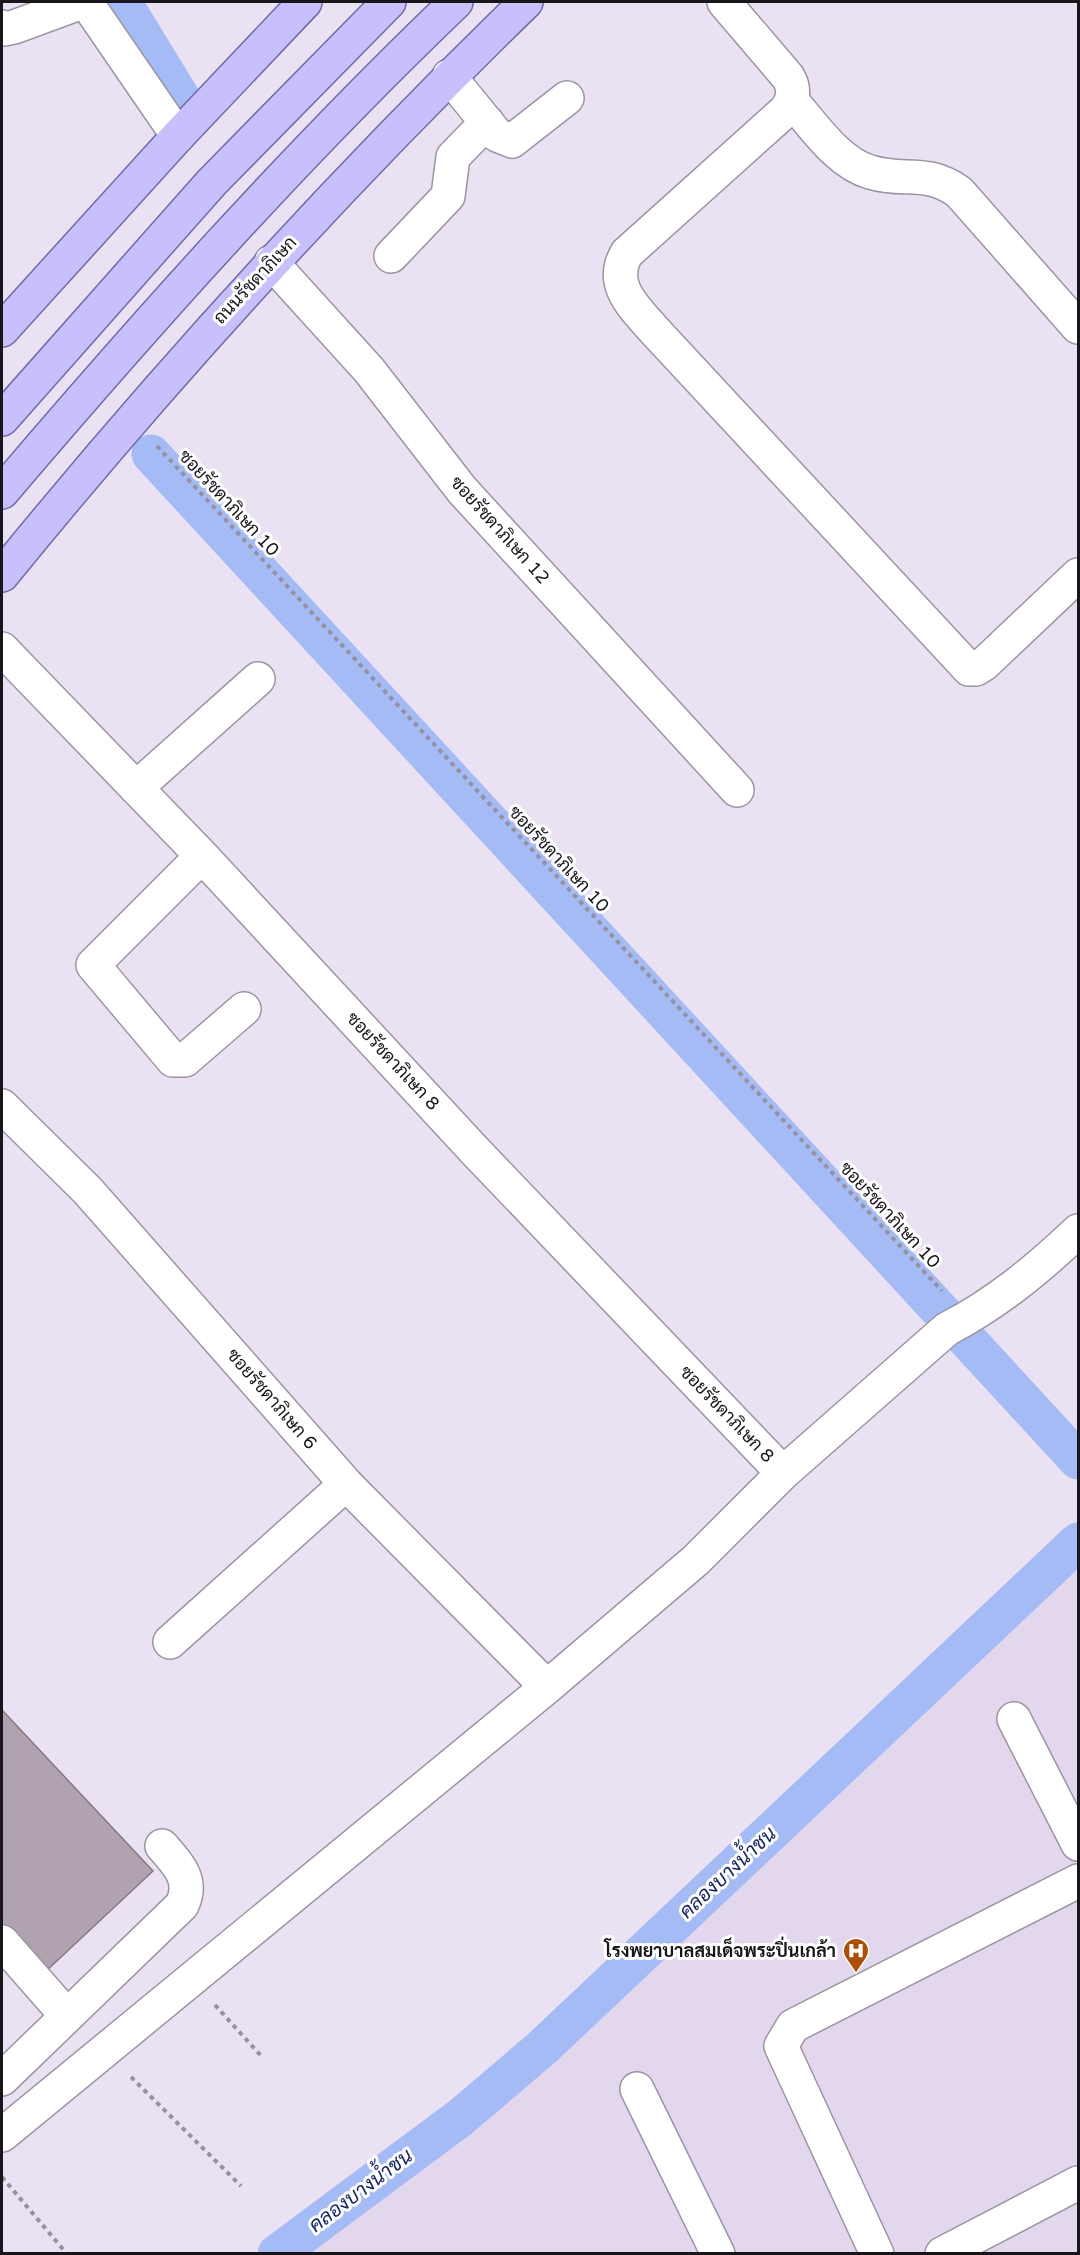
<svg xmlns="http://www.w3.org/2000/svg" width="1080" height="2255" viewBox="0 0 1080 2255" font-family="'Varela Round',Sarabun,sans-serif">
  <rect width="100%" height="100%" fill="#eae2f2"/>
  <path fill="#e3d7ee" d="M1078 1566V2253L286 2254 565 2041 700 1907Z"/>
  <g fill="none" stroke-linecap="round" stroke-linejoin="round">
    <path stroke="#a4bbf6" stroke-width="39" d="M122 2 185 105
      M151 454 1078 1460
      M277 2254 461 2117 542 2048 1078 1542"/>
  </g>
  <path fill="#b0a3af" stroke="#867985" stroke-width="1.5" d="M2 1710 153 1871 44 1973 2 1927Z"/>
  <g fill="none" stroke-linecap="round" stroke-linejoin="round">
    <defs>
      <path id="minor" d="M86 2 178 136
        M724 2 788 77C795 88 794 101 785 111L627 253C608 284 634 307 654 330L969 669H976L984 664 1078 575
        M2 27 5 29 14 27 82 2
        M449 76 497 135 512 141 567 98
        M792 101C813 125 838 163 870 172 905 183 925 168 959 192L1078 327
        M391 256 448 196 453 157 487 122
        M271 262 369 370 462 490 737 790
        M2 649 202 856 476 1152 783 1473
        M136 788 258 679
        M202 856 93 965 173 1060H185L244 1009
        M2 1106 88 1191 346 1484 547 1687
        M170 1642 346 1484
        M1014 1719 1078 1844
        M2 1942 67 2016
        M2 2079 182 1905C194 1880 178 1864 162 1846
        M637 2089 718 2254
        M2 2135 547 1687 696 1560 783 1473 947 1329C997 1303 1038 1269 1078 1231
        M877 2254 781 2046 793 2026 1078 1881
        M942 2254 1078 2183"/>
      <path id="major" d="M2 330 178 136 305 2
        M2 419 212 182 389 2
        M2 492C147 322 295 156 456 2
        M2 575C166 374 340 183 526 2"/>
    </defs>
    <use href="#minor" stroke="#9c94a3" stroke-width="36"/>
    <use href="#major" stroke="#7269ad" stroke-width="36"/>
    <path stroke="#97919d" stroke-width="4" stroke-dasharray="4.5 4.5" stroke-linecap="butt" d="M157 446 942 1291
      M215 2005 263 2058
      M131 2077 241 2186
      M2 2177 67 2254"/>
    <use href="#minor" stroke="#fff" stroke-width="33"/>
    <use href="#major" stroke="#c8c0fd" stroke-width="33"/>
  </g>
  <defs>
    <symbol id="hospital-pin" viewBox="-11 -11 22 30"><path d="M0 17L-7.5 6A9.5 9.5 0 1 1 7.5 6Z" fill="#ae4e02" stroke="#fff"/><path d="M-5-5h3v3.5h4V-5h3V5h-3V1.5h-4V5h-3Z" fill="#fff"/></symbol>
  </defs>
  <g fill-rule="evenodd">
    <use href="#hospital-pin" x="841" y="1936" width="30" height="40"/>
  </g>
  <g text-anchor="middle" dominant-baseline="central" stroke-width="6" stroke-linejoin="round" paint-order="stroke">
    <g font-size="18" fill="#18161b" stroke="#fff">
      <text transform="translate(255 280) rotate(-47)">ถนนรัชดาภิเษก</text>
      <text transform="translate(229 503) rotate(47)">ซอยรัชดาภิเษก 10</text>
      <text transform="translate(500 530) rotate(48)">ซอยรัชดาภิเษก 12</text>
      <text transform="translate(559 859) rotate(47)">ซอยรัชดาภิเษก 10</text>
      <text transform="translate(393 1061) rotate(47)">ซอยรัชดาภิเษก 8</text>
      <text transform="translate(890 1215) rotate(47)">ซอยรัชดาภิเษก 10</text>
      <text transform="translate(272 1399) rotate(49)">ซอยรัชดาภิเษก 6</text>
      <text transform="translate(727 1414) rotate(46)">ซอยรัชดาภิเษก 8</text>
    </g>
    <g font-size="18" font-weight="bold" fill="#18161b" stroke="#fff" text-anchor="end">
      <text x="836" y="1951">โรงพยาบาลสมเด็จพระปิ่นเกล้า</text>
    </g>
    <g font-size="20" font-style="italic" fill="#152568" stroke="#fff">
      <text transform="translate(728 1873) rotate(-43)">คลองบางน้ำชน</text>
      <text transform="translate(361 2191) rotate(-37)">คลองบางน้ำชน</text>
    </g>
  </g>
  <rect width="1080" height="2255" fill="none" stroke="#18161b" stroke-width="6"/>
</svg>
